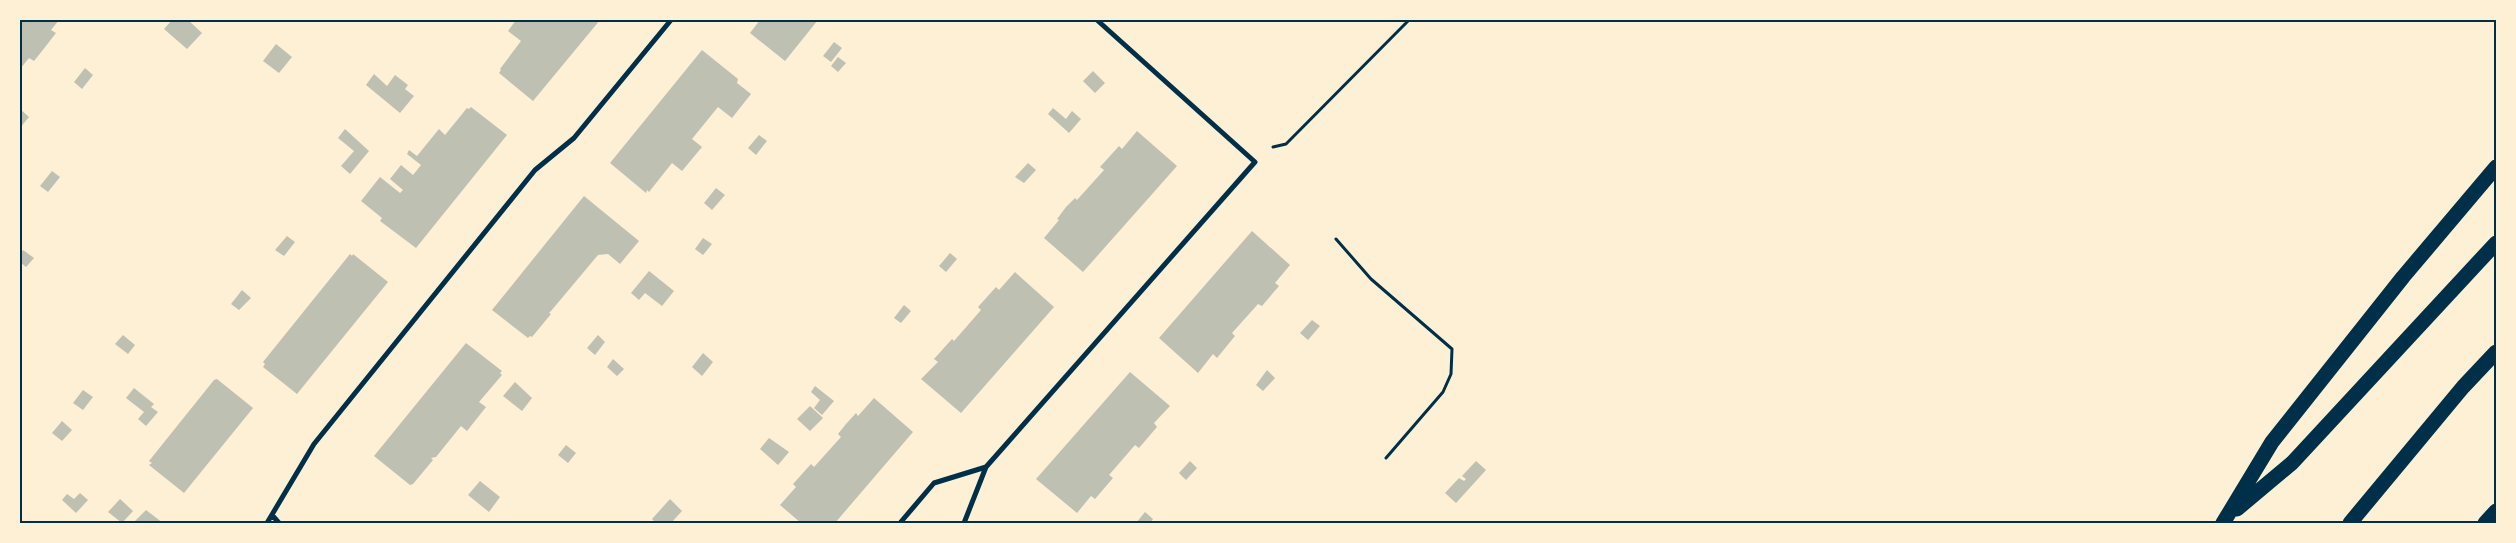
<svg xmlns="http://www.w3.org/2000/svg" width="2516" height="543" viewBox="0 0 2516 543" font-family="'Roboto Condensed',sans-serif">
  <rect width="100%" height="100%" fill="#fdf0d5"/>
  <path fill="#bec0b2" d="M20 20H59L51 30 56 33 42 51 34 61 29 58 20 69Z
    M172 20H188L202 33 187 49 164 29Z
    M516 20H600L533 101 499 73 501 70 500 69 521 41 508 31Z
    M760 20H818L785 61 750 33Z
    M834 42 842 48 831 62 823 56Z
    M276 44 292 57 279 73 263 61Z
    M702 50 738 79 737 83 751 94 732 118 718 107 692 139 702 147 682 171 672 163 649 192 647 190 646 193 610 163Z
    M838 57 846 63 838 72 831 66Z
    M85 68 93 75 82 89 74 82Z
    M1093 71 1105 83 1095 93 1083 81Z
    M374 74 387 86 395 75 408 85 405 89 414 96 400 113 366 85Z
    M471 107 507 135 416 248 380 221 382 218 361 201 380 177 400 193 403 190 390 179 401 165 413 175 421 165 407 154 409 150 417 156 439 129 445 135 467 108 469 109Z
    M1053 108 1066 119 1072 111 1081 119 1069 133 1048 114Z
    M20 109 29 117 20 128Z
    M345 129 369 151 350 174 341 166 354 151 338 138Z
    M1137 131 1177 166 1083 272 1044 238 1059 220 1057 219 1066 207 1075 198 1077 200 1104 170 1100 167 1119 146 1122 149Z
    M759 135 767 141 756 155 748 148Z
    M1028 163 1036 170 1024 183 1015 177Z
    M52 171 60 177 48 192 40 186Z
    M716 188 725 195 712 210 704 203Z
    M584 196 639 241 620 264 608 254 598 255 551 311 549 313 551 314 532 337 530 336 528 338 492 310Z
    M1252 231 1290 265 1275 283 1279 286 1262 306 1258 304 1232 333 1235 336 1217 358 1213 354 1198 373 1159 338Z
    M287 236 295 242 284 256 275 250Z
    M703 238 712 244 703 255 695 249Z
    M23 250 34 258 26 267 20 262V255Z
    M950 253 957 259 946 272 939 266Z
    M350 254 352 256 353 254 388 282 297 394 263 367 265 364 263 362Z
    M649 271 674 291 662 306 645 293 639 300 631 293Z
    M1015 272 1054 307 961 413 921 379 938 362 934 359 952 339 954 341 981 310 978 307 996 287 999 290Z
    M242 290 251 298 239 310 231 304Z
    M904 305 911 311 901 323 894 318Z
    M1312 320 1320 326 1308 340 1300 333Z
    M123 335 135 345 128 354 115 344Z
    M598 335 605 342 595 355 587 348Z
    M466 343 502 371 500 373 502 375 479 402 486 407 467 431 461 426 436 457 431 458 433 460 413 484 410 485 374 456Z
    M703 353 713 362 702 376 692 367Z
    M613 359 624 369 617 376 607 367Z
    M1267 370 1275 378 1263 391 1256 385Z
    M1130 372 1170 406 1154 423 1157 427 1139 448 1135 445 1109 475 1113 478 1095 499 1091 496 1077 513 1036 479Z
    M217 379 253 408 184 493 149 465 152 463 149 461 214 380Z
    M515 382 532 398 522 411 503 396Z
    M815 386 834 401 822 415 814 408 820 400 811 392Z
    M134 388 154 404 151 407 158 412 146 426 138 419 144 412 126 398Z
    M83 390 93 397 83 410 73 403Z
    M874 398 913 432 835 523H801L780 505 796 487 793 484 811 464 814 467 841 437 838 434 846 424 856 413 858 416Z
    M810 406 823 418 810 431 797 419Z
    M62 421 72 430 62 441 52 433Z
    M769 438 789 452 778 465 760 449Z
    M566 445 576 453 568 463 558 455Z
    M1190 461 1197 468 1186 480 1179 473Z
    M1476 461 1486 470 1456 503 1445 493 1459 478 1464 481 1466 479 1462 476Z
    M480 481 500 497 489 512 468 495Z
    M80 493 88 500 76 513 62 500 67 494 74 499Z
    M120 499 133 511 122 523 108 512Z
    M670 499 682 511 671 523H656L652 519Z
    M146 510 163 523H133Z
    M1145 512 1153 519 1150 523H1136Z"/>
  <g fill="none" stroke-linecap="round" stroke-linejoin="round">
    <path stroke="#003049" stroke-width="3" d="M1273 147 1286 144 1409 20
      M1336 239 1371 279 1452 349 1451 374 1443 392 1386 458"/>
    <path stroke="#003049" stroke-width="5" d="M272 515 279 523
      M267 523 314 444 535 170 574 138 671 20
      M900 523 934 483 986 467
      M964 523 986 467 1255 162 1097 20"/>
    <path stroke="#003049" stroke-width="15" d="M2237 509 2292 463 2496 243
      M2223 523 2272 442 2403 277 2496 167
      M2350 523 2463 387 2496 352
      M2485 523 2496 511"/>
  </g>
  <rect width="2516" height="543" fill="none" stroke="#fdf0d5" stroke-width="42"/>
  <rect x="21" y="21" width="2474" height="501" fill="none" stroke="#003049" stroke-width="2"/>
</svg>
